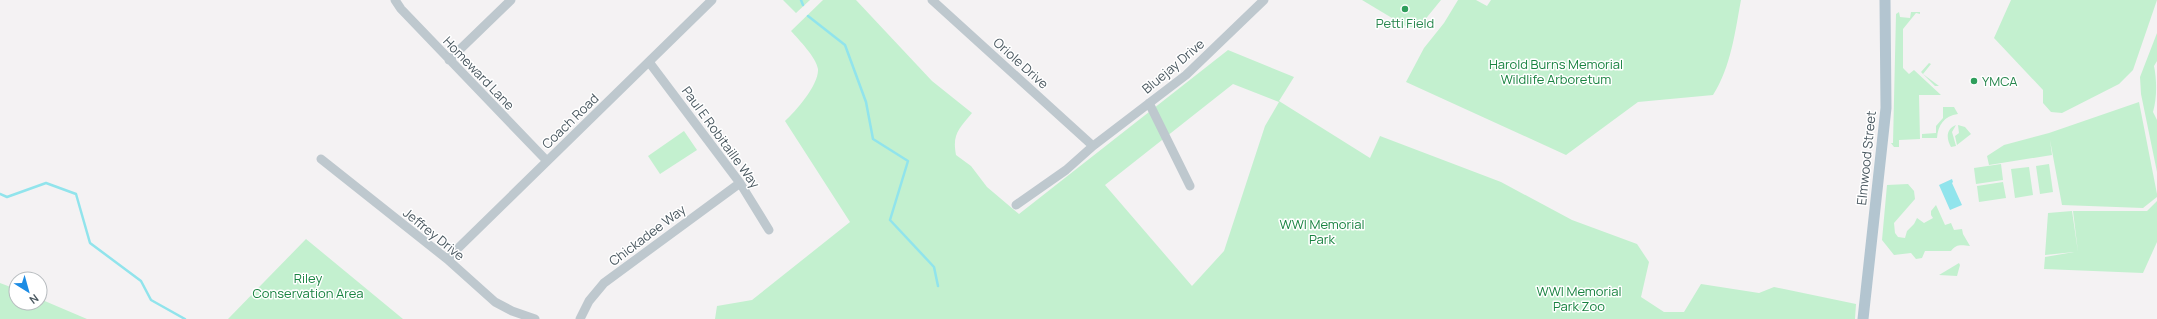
<svg xmlns="http://www.w3.org/2000/svg" width="2157" height="319" viewBox="0 0 2157 319" font-family="Manrope,sans-serif">
  <rect width="100%" height="100%" fill="#f4f2f3"/>
  <path fill="#c3f0cf" fill-rule="evenodd" d="M783 0H810L796 13Z
    M823 0H856L932 81 972 113C959 129 952 134 956 155L971 166 987 187 1019 214 1228 50 1294 77 1279 101 1370 158 1380 136 1501 182 1572 220 1637 244 1649 262 1641 297 1664 312H1684L1701 284 1759 293 1774 287 1856 304 1855 319H715L717 306 752 300 850 222 785 121C796 111 819 85 818 69 816 57 799 40 791 31ZM1233 84 1279 102 1265 126 1224 251 1192 286 1105 185Z
    M1362 0H1441L1419 27H1407Z
    M1458 0H1476L1487 6 1491 0H1741C1735 32 1731 67 1713 95L1638 102 1566 155 1406 82 1424 48 1444 23Z
    M2011 0H2157L2133 70 2119 84 2062 113 2051 112 2043 103V90L1994 38Z
    M1899 12 1900 17 1910 18 1911 12H1920V14L1916 13 1903 29V68L1909 74 1914 70 1941 95H1919L1920 139 1899 140V147H1894L1891 143H1893L1896 14Z
    M2157 33V61L2154 66C2157 80 2157 99 2153 112L2157 120V172L2141 94 2140 77Z
    M1929 63 1931 64 1923 74 1939 86H1935L1921 72Z
    M2139 102 2157 194V197L2143 208 2062 205 2050 140 2052 155 1989 165 1987 156 2004 145 2049 133Z
    M1943 107H1954L1958 114C1944 116 1938 125 1937 138H1922V134L1936 133V126L1943 118Z
    M1956 125 1952 132 1956 146 1951 147C1946 138 1946 129 1956 125Z
    M1958 125 1965 127 1971 134 1957 145 1955 136 1959 133Z
    M684 131 697 150 660 174 648 156Z
    M2001 164 2003 180 1976 184 1974 168Z
    M2049 164 2053 192 2040 194 2036 166Z
    M2029 167 2033 195 2015 198 2011 169Z
    M2003 182 2006 198 1979 202 1977 186Z
    M1908 184 1914 191 1915 199 1894 223 1895 233 1898 237 1905 238 1907 231 1914 224 1917 218 1924 223 1933 218 1931 215V211L1936 205 1945 225 1951 223 1954 230 1962 229 1963 234 1970 246C1961 245 1956 244 1951 251H1925L1922 258 1916 259 1911 253 1894 255 1882 240 1887 185Z
    M2157 201V242L2143 273 2044 269 2045 257 2074 252 2045 255 2048 213 2072 211 2078 252 2073 211H2147Z
    M306 239 403 319H228Z
    M1959 263 1960 265 1957 276 1939 275Z
    M0 283 16 289V303H40V299L87 319H0Z"/>
  <path fill="#91e4ec" d="M1952 179 1953 182 1952 183 1962 205 1950 210 1939 185Z"/>
  <g fill="none" stroke-linecap="round" stroke-linejoin="round">
    <path stroke="#91e4ec" stroke-width="2.5" d="M801 0 803 5
      M808 16 845 45 866 102 873 139 908 161 890 220 934 267 938 286
      M0 194 7 197 46 183 76 194 90 243 141 281 151 300 185 319"/>
    <path stroke="#bec8ce" stroke-width="9" d="M395 0 401 9 547 161
      M932 0 1093 146
      M449 60 511 0
      M649 62 740 183 769 230
      M1149 103 1190 186
      M321 159 447 259 495 302 512 311 535 319
      M1016 205 1066 170 1093 146 1186 75 1264 0
      M447 259 712 0
      M580 319 589 301 604 283 740 183"/>
    <path stroke="#b3c5d0" stroke-width="11" d="M1863 319 1886 108 1885 0"/>
  </g>
  <g fill="#2e9e5b" stroke="#fff" stroke-width="1.5">
    <circle cx="1405" cy="9" r="4"/>
    <circle cx="1974" cy="81" r="4"/>
  </g>
  <g text-anchor="middle" dominant-baseline="central" stroke-width="3" stroke-linejoin="round" paint-order="stroke">
    <g font-size="13" fill="#27864d" stroke="#fff">
      <text x="1405" y="23">Petti Field</text>
      <text x="1982" y="81" text-anchor="start">YMCA</text>
    </g>
    <g font-size="13" fill="#4a5860" stroke="#fff">
      <text transform="translate(1021 63) rotate(42)">Oriole Drive</text>
      <text transform="translate(1173 66) rotate(-40)">Bluejay Drive</text>
      <text transform="translate(479 73) rotate(46)">Homeward Lane</text>
      <text transform="translate(570 121) rotate(-44)">Coach Road</text>
      <text transform="translate(721 137) rotate(54)">Paul E Robitaille Way</text>
      <text transform="translate(1866 158) rotate(-84)">Elmwood Street</text>
      <text transform="translate(434 234) rotate(39)">Jeffrey Drive</text>
      <text transform="translate(647 235) rotate(-37)">Chickadee Way</text>
    </g>
    <g font-size="13" fill="#198341" stroke="#fff">
      <text x="1556" y="64">Harold Burns Memorial<tspan x="1556" dy="15">Wildlife Arboretum</tspan></text>
      <text x="1322" y="224">WWI Memorial<tspan x="1322" dy="15">Park</tspan></text>
      <text x="308" y="278">Riley<tspan x="308" dy="15">Conservation Area</tspan></text>
      <text x="1579" y="291">WWI Memorial<tspan x="1579" dy="15">Park Zoo</tspan></text>
    </g>
  </g>
  <g transform="translate(28 291) rotate(143)"><circle r="19" fill="#ffffff" stroke="#b7bcbf"/>
  <path d="M0-3L7 15L0 10L-7 15Z" fill="#1d8ce4"/>
  <text y="-6" font-size="11" font-weight="bold" text-anchor="middle" fill="#4a5860">N</text>
  </g>
</svg>
